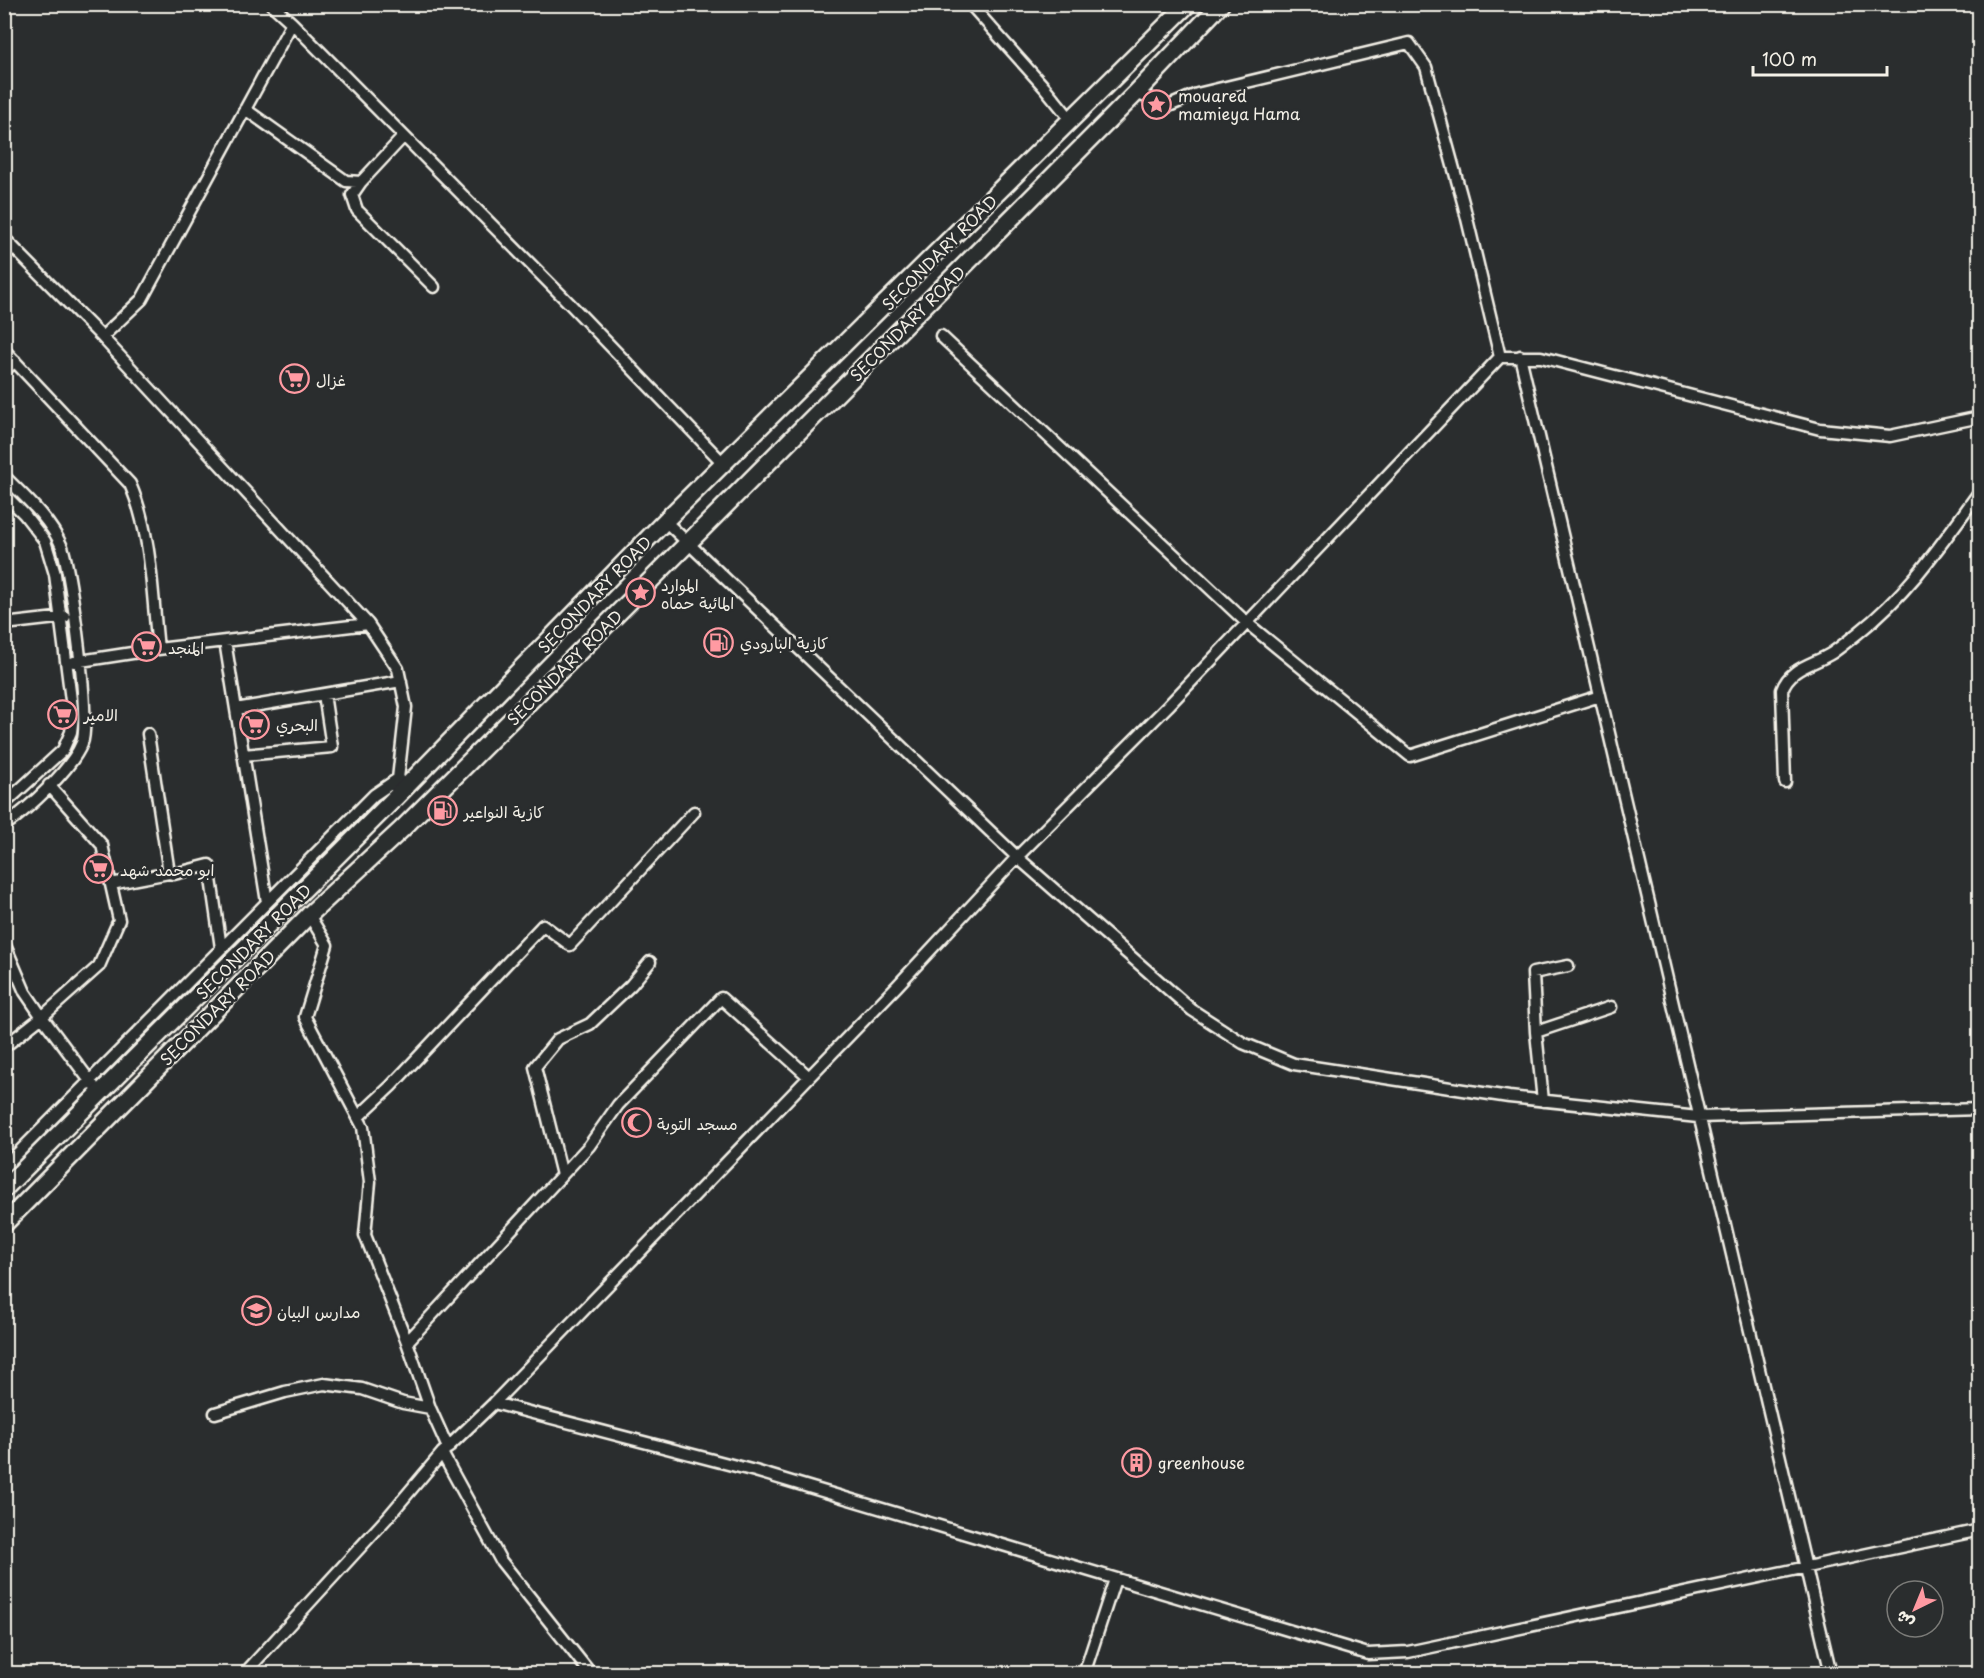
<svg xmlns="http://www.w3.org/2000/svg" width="1984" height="1678" viewBox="0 0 1984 1678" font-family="'Playpen Sans','Playpen Sans Arabic',sans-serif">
  <rect width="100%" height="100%" fill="#2a2d2e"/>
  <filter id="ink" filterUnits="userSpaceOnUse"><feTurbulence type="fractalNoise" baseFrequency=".0167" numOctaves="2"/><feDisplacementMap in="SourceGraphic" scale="12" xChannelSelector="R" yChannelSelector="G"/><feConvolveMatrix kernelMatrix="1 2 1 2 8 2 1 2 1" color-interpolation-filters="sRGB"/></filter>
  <g filter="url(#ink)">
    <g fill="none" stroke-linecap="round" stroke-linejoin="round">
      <defs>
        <path id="street" d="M970 4 1045 88 1072 121
          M292 23 572 306 723 463
          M1136 93 1169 106 1197 94 1409 43 1426 67 1464 206 1500 357H1541L1820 429 1890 436 1980 417
          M245 109 346 181 361 182 403 137
          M361 182 352 195 357 210 434 287
          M4 238 102 337 368 624 398 669 406 707 396 797
          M941 336 1247 623 1410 756 1600 696
          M102 337 142 299 292 23 271 4
          M4 350 130 484C152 534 152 594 158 649
          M1520 356 1831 1674
          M4 371 15 361
          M4 476C25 497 50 519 62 547 71 571 91 723 82 743 71 770 29 808 4 826
          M4 494 24 514 45 541 55 574 73 716 71 732 63 750 4 804
          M665 521 1017 857 1192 1010 1243 1043 1294 1064 1509 1097 1698 1117 1980 1109
          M4 624 65 617
          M225 641 267 902
          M74 662 158 649 368 624
          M236 709 401 681
          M148 734 169 873
          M243 755 332 747 324 694
          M1785 782 1782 690C1790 667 1813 665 1832 653 1841 647 1849 640 1858 633 1909 593 1942 543 1980 491
          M49 785 102 845 119 920 99 966 42 1017 93 1085
          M111 884 169 873 174 874 209 865 221 948
          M309 915 327 945 305 1017 363 1127 370 1182 365 1235 407 1342 430 1408 448 1448
          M4 943 25 992 42 1017 4 1047
          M1536 1032 1533 973 1568 966
          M1543 1101 1536 1032 1611 1007
          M358 1117 391 1086 543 925 570 945 694 812
          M4 1167 374 795 399 778
          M562 1175 535 1067 558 1039 590 1024 631 985 650 962
          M407 1342 589 1146 618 1105 721 998 809 1077
          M494 1403 755 1471 1368 1654 1408 1652 1980 1530
          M215 1413 285 1392 324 1384 362 1389 403 1403 430 1408
          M442 1453 501 1561 591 1674
          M244 1674 388 1517 442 1453 494 1403 897 986 1017 857 1168 706 1500 357
          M1084 1674 1115 1579"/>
        <path id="primary" d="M4 1189 396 797 665 521 1188 4
          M4 1224 309 915 401 830 688 543 1136 93 1221 4"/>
      </defs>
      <use href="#street" stroke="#f4f1e8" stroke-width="15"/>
      <use href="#primary" stroke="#f4f1e8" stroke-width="21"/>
      <use href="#street" stroke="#2a2d2e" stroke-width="10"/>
      <use href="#primary" stroke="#2a2d2e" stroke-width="16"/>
    </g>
  </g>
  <defs>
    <symbol id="sight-ring" viewBox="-11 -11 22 22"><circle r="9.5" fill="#2a2d2e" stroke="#ff9aa2" stroke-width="1.5"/><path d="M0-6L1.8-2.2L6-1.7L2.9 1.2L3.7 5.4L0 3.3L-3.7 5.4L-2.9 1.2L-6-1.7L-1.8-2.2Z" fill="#ff9aa2"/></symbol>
    <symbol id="supermarket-ring" viewBox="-11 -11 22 22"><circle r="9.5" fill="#2a2d2e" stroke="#ff9aa2" stroke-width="1.5"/><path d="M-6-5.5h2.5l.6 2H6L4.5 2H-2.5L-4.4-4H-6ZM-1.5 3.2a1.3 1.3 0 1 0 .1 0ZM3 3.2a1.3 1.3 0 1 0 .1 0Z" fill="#ff9aa2"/></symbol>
    <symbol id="fuel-ring" viewBox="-11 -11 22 22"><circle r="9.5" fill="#2a2d2e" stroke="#ff9aa2" stroke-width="1.5"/><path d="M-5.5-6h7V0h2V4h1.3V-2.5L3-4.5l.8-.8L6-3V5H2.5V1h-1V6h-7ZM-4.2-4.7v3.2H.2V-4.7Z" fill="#ff9aa2"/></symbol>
    <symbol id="mosque-ring" viewBox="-11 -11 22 22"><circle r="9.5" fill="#2a2d2e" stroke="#ff9aa2" stroke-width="1.5"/><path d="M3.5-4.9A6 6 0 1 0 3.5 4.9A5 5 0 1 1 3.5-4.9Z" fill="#ff9aa2"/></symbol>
    <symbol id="school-ring" viewBox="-11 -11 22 22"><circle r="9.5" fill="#2a2d2e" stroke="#ff9aa2" stroke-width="1.5"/><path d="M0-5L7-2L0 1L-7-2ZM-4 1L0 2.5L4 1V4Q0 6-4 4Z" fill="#ff9aa2"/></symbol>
    <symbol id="building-ring" viewBox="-11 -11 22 22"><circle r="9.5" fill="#2a2d2e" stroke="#ff9aa2" stroke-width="1.5"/><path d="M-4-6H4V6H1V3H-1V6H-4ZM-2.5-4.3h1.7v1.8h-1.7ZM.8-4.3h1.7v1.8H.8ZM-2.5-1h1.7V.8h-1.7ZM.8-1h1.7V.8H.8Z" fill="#ff9aa2"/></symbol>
  </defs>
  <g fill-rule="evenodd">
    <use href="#sight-ring" x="1140" y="88" width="33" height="33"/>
    <use href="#supermarket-ring" x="278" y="362" width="33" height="33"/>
    <use href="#sight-ring" x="624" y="576" width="33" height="33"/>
    <use href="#fuel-ring" x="702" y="626" width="33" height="33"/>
    <use href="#supermarket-ring" x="130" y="630" width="33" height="33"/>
    <use href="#supermarket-ring" x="46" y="698" width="33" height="33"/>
    <use href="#supermarket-ring" x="238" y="708" width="33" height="33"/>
    <use href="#fuel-ring" x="426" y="794" width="33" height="33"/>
    <use href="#supermarket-ring" x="82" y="852" width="33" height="33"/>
    <use href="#mosque-ring" x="620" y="1106" width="33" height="33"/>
    <use href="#school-ring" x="240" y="1294" width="33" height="33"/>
    <use href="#building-ring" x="1120" y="1446" width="33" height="33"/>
  </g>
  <g text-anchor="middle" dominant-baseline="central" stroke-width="5" stroke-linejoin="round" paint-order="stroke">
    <g font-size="16" fill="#f4f1e8" stroke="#2a2d2e" text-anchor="start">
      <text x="1178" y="95">mouared<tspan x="1178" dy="18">mamieya Hama</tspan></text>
      <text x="316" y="379">غزال</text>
      <text x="661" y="584">الموارد<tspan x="661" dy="18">المائية حماه</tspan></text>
      <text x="740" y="642">كازية البارودي</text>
      <text x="168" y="647">المنجد</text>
      <text x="84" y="714">الامير</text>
      <text x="276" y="724">البحري</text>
      <text x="464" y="811">كازية النواعير</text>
      <text x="120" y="869">ابو محمد شهد</text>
      <text x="657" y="1123">مسجد التوبة</text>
      <text x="277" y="1311">مدارس البيان</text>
      <text x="1158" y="1462">greenhouse</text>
    </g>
    <g font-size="16" fill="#f4f1e8" stroke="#2a2d2e">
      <text transform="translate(939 252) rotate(-45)">SECONDARY ROAD</text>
      <text transform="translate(907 323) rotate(-45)">SECONDARY ROAD</text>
      <text transform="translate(594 594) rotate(-46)">SECONDARY ROAD</text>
      <text transform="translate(564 667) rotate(-45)">SECONDARY ROAD</text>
      <text transform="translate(253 941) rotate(-45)">SECONDARY ROAD</text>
      <text transform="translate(217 1007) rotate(-45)">SECONDARY ROAD</text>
    </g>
  </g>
  <rect width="1984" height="1678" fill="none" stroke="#2a2d2e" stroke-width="24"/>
  <rect x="12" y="12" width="1960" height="1654" fill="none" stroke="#f4f1e8" stroke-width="2" filter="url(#ink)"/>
  <g transform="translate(1915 1609) rotate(223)"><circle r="28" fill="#2a2d2e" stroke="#7b7b78" stroke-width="1.5"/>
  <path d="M0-4.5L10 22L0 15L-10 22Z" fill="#ff9aa2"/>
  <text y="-9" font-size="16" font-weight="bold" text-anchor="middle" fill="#f4f1e8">ش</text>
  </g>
  <path d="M1753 66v9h134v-9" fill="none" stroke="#f4f1e8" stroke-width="3"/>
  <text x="1762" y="66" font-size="18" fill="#f4f1e8" stroke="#2a2d2e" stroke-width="4.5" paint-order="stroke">100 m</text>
</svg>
